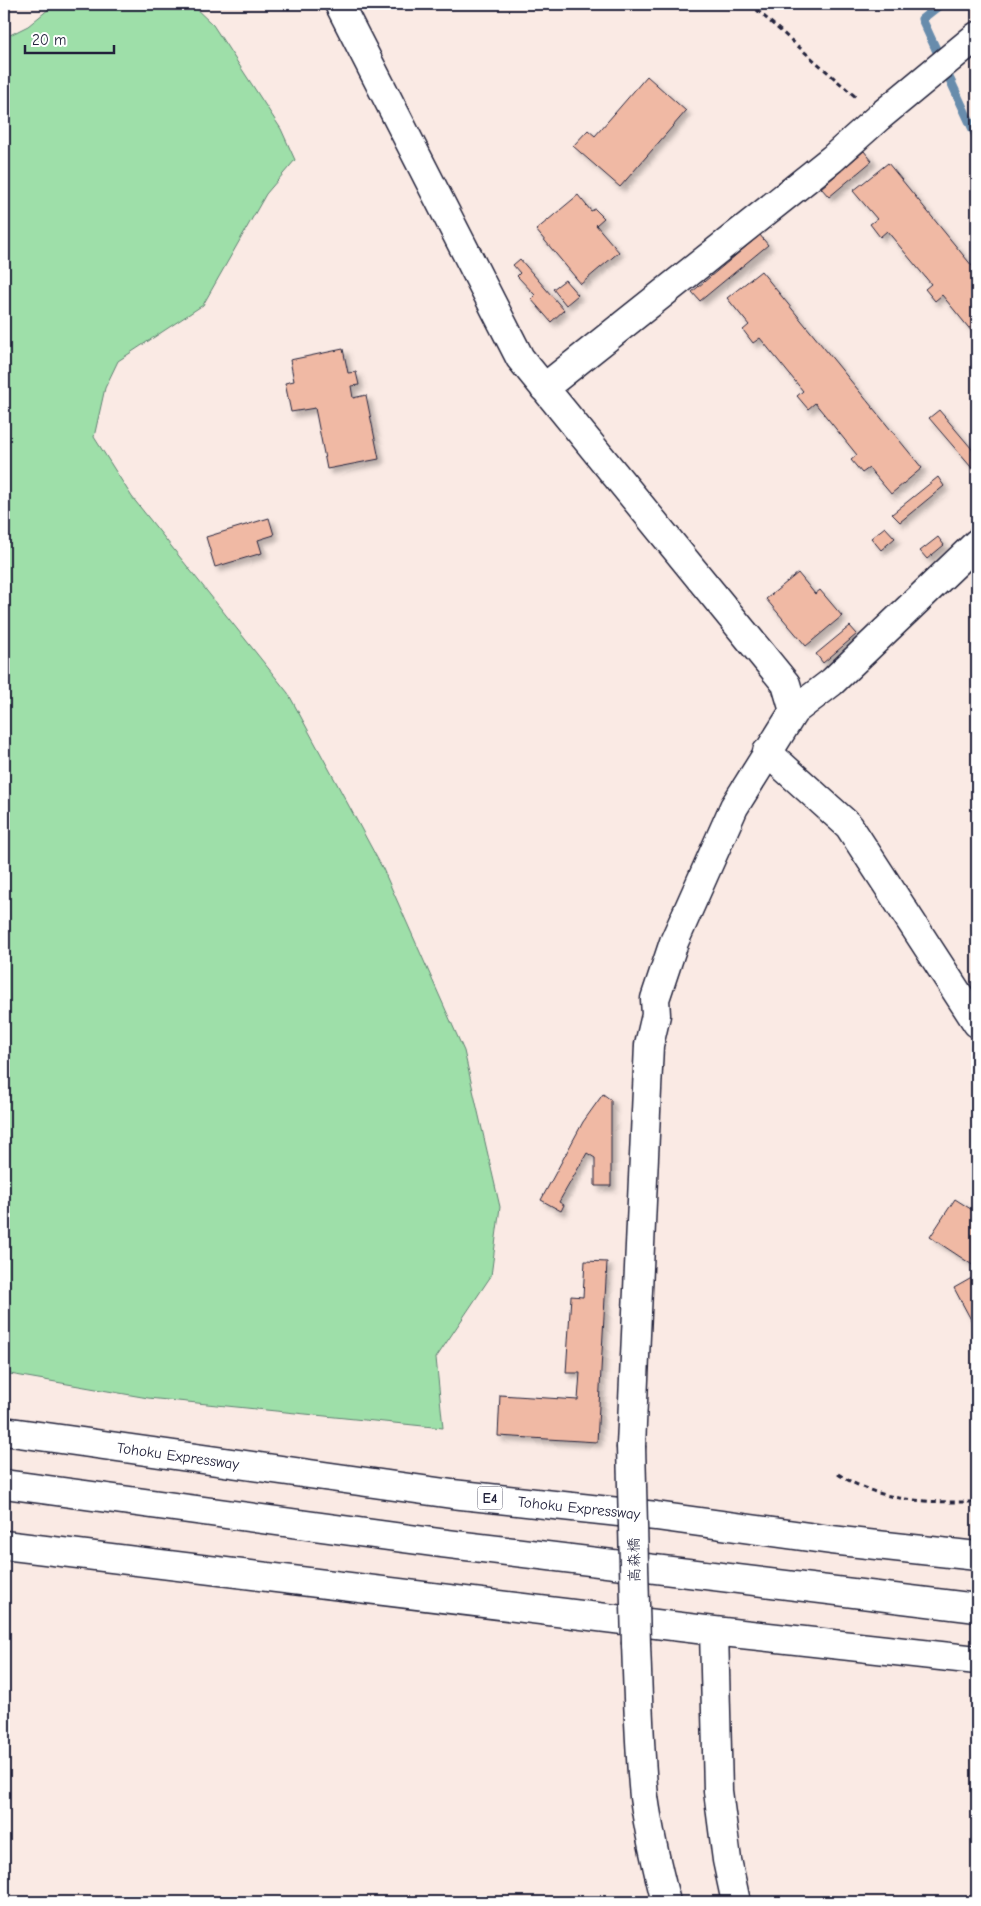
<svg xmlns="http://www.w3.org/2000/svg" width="981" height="1906" viewBox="0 0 981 1906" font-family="'Comic Neue','Klee One',sans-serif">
  <defs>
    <filter id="shadow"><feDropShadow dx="4.5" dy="4.5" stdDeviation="2.5" flood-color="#0004"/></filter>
  </defs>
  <rect width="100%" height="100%" fill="#faeae4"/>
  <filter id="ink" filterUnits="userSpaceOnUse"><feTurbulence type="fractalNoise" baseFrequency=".02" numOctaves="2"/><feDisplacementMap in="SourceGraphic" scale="10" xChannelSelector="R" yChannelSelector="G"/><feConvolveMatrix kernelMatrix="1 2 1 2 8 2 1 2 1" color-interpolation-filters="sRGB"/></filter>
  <g filter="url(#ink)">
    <path fill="#9edfa9" stroke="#608072" d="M55 4H191L213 25 281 129 295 160 266 194 203 305 118 361 105 388 94 437 132 497 288 693 383 869 464 1051 500 1207 491 1276 436 1358 443 1428 148 1398 4 1373V38L28 26Z"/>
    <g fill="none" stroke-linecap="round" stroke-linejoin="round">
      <path stroke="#688cac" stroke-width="9" d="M941 4 922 19 977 138"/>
    </g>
    <path fill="#f0b9a4" stroke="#22223b" filter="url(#shadow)" d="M647 76 686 111 620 187 573 146 588 130 595 136Z
      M864 151 872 161 829 197 821 188Z
      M888 163 977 272V338L942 295 935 301 925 289 931 284 887 231 880 237 870 224 877 219 853 191Z
      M578 195 591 211 595 209 604 218 596 225 619 252 581 284 536 230Z
      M760 235 768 245 700 301 692 292Z
      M520 259 564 310 551 322 531 299 535 295 517 276 520 273 513 265Z
      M761 271 922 468 891 494 869 468 862 473 851 460 857 455 815 403 808 409 797 396 803 391 760 338 753 343 743 330 749 325 727 298Z
      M565 280 578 295 566 305 553 289Z
      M343 349 348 373 356 372 359 385 351 386 353 398 366 395 379 459 327 469 315 408 291 412 285 383 294 381 290 360Z
      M939 410 977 455V474L929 418Z
      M938 477 944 486 900 522 892 514Z
      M269 518 274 535 258 540 262 553 215 567 206 537Z
      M885 527 895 538 881 550 871 538Z
      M938 537 944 545 927 559 920 551Z
      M798 573 815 594 820 590 842 616 806 646 766 599Z
      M850 626 857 634 823 663 816 654Z
      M603 1094 611 1100V1186H595V1158L587 1153 559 1202 564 1205 561 1211 541 1200 583 1122Z
      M955 1199 977 1213V1268L930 1237Z
      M585 1261 607 1262 597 1442 498 1436 500 1395 578 1400 580 1373H566L571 1296 583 1297Z
      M977 1275V1328L976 1329 954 1288Z"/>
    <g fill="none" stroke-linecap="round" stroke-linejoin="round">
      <defs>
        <path id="minor" d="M339 4 520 358 786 684 794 711
          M544 388 832 159 879 117 977 36
          M767 752 849 826 977 1023
          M631 1446 649 1045 656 1015 655 999 674 942 734 807 794 711 832 682 977 543
          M4 1545 714 1631 977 1660
          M714 1631 718 1791 727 1860 736 1902
          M636 1644C638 1695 639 1746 644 1797 649 1833 657 1867 666 1902"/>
        <path id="highway" d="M4 1431 452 1494 656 1516 831 1540 977 1556
          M4 1484 440 1543 977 1608"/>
      </defs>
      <use href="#minor" stroke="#22223b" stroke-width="31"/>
      <use href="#highway" stroke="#22223b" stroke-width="31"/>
      <path stroke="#22223b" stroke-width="3" stroke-dasharray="5 4" stroke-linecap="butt" d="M750 4 858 99
        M838 1474C883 1503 925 1502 977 1502"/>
      <use href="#minor" stroke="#fff" stroke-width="28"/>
      <use href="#highway" stroke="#fff" stroke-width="28"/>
      <defs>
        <path id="minor-bridge" d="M631 1446 636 1644"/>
      </defs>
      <use href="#minor-bridge" stroke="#22223b" stroke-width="31" stroke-linecap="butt"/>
      <use href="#minor-bridge" stroke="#fff" stroke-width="28"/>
    </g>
  </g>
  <g text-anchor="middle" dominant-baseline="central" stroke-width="4" stroke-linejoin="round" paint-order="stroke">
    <rect fill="#fff" stroke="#646476" stroke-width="1" x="477.5" y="1486.5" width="25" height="23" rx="4"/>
    <g font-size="14" font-weight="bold" fill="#22223b">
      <text x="490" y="1498">E4</text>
    </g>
    <g font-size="15" fill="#22223b" stroke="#fff">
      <text transform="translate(178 1456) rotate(8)">Tohoku Expressway</text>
      <text transform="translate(579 1508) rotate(6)">Tohoku Expressway</text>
      <text transform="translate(634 1560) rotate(-91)">高森橋</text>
    </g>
  </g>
  <rect width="981" height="1906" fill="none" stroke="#fff" stroke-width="20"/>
  <rect x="10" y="10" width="961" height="1886" fill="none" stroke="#22223b" stroke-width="2" filter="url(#ink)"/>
  <path d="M25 45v8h89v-8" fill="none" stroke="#22223b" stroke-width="2.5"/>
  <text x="32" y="45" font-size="15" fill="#22223b" stroke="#ffffff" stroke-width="4" paint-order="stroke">20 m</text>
</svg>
